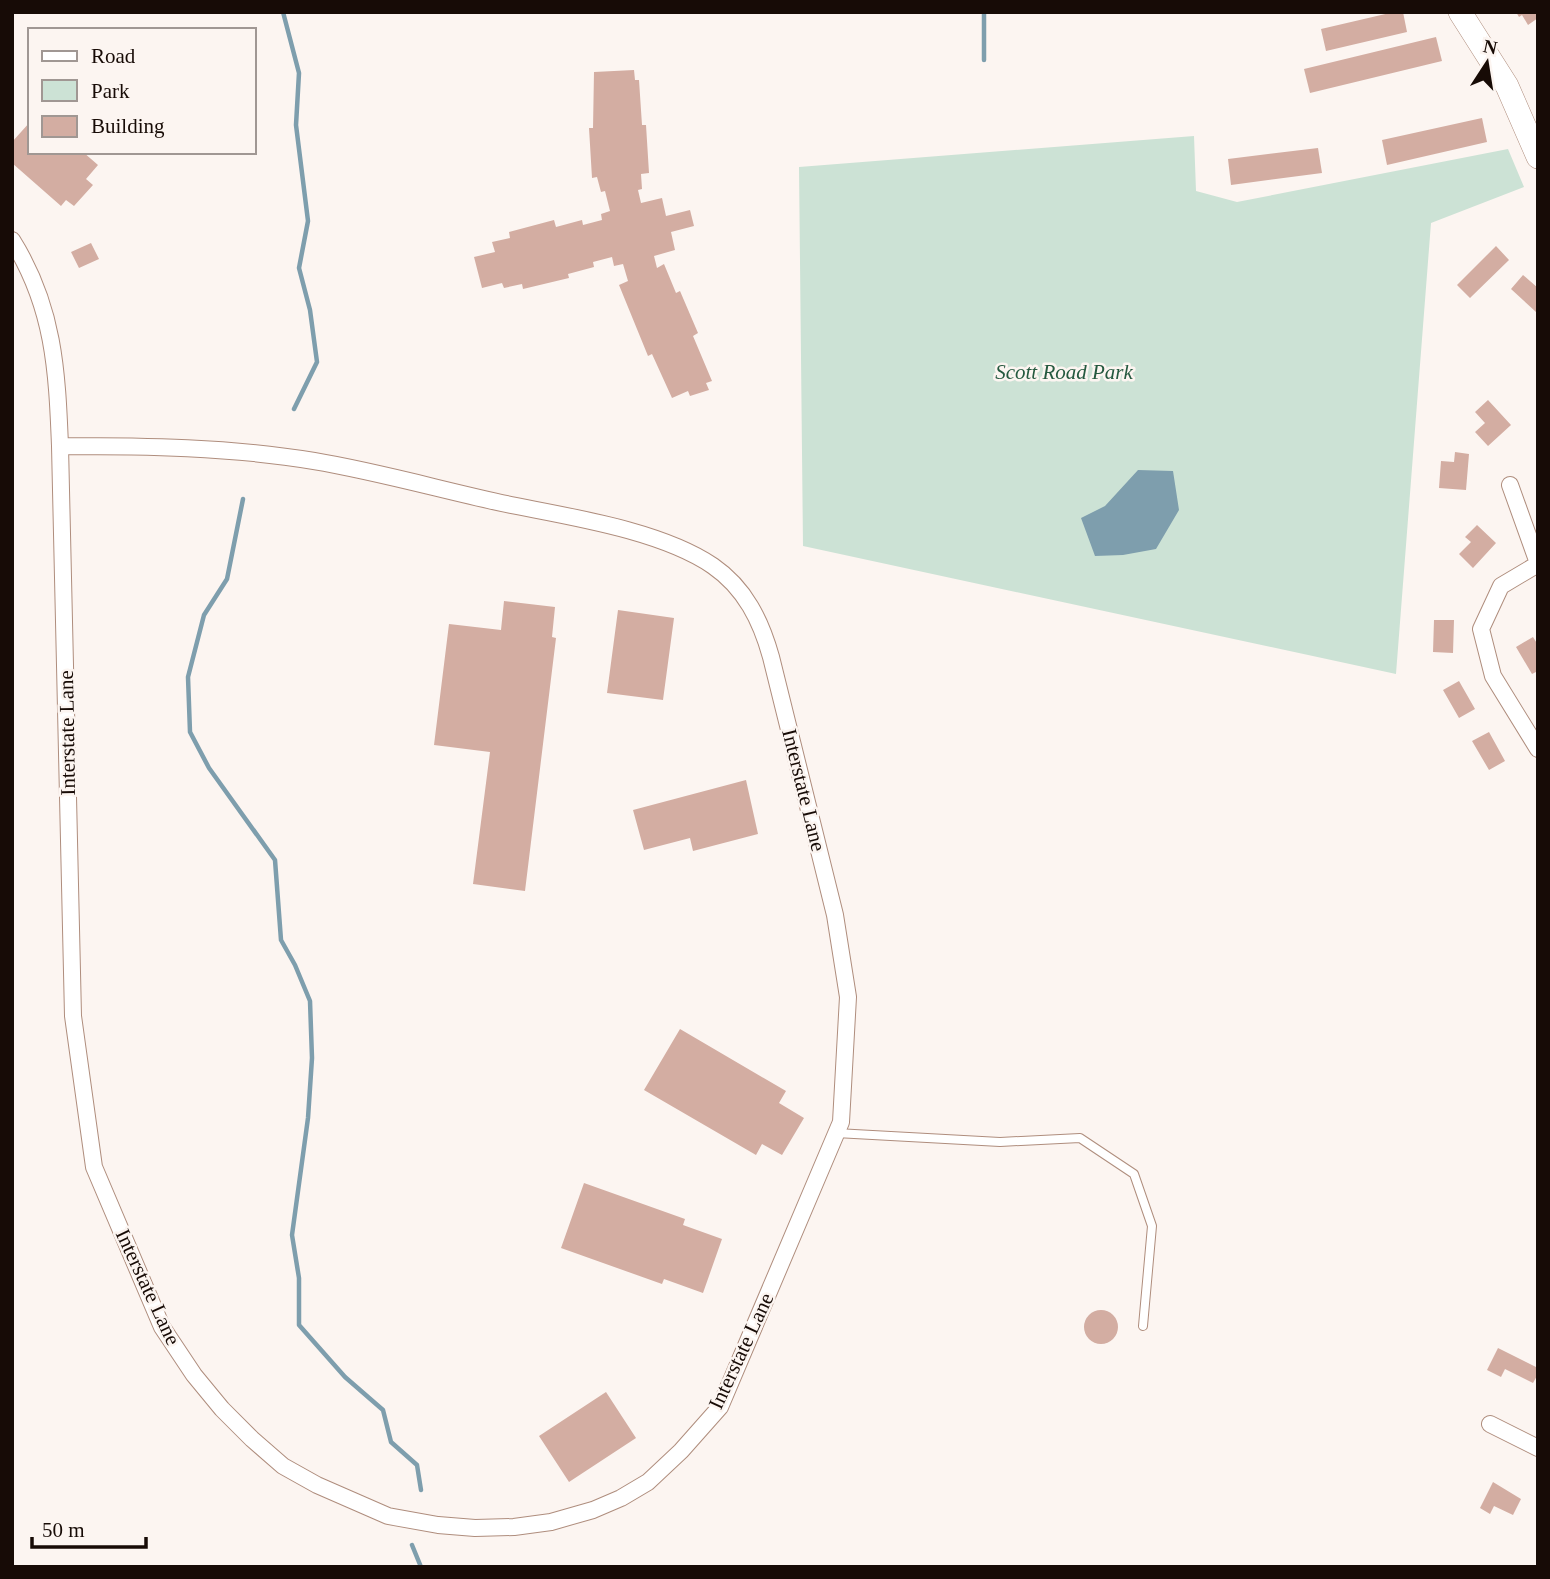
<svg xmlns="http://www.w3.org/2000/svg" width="1550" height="1579" viewBox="0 0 1550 1579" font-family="Georgia,serif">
  <rect width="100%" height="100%" fill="#fcf5f1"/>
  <path fill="#cce2d5" d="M1194 136 1196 191 1237 202 1508 149 1524 187 1431 223 1396 674 803 546 799 167Z"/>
  <path fill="#7e9ead" d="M1138 470 1173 471 1179 510 1156 549 1123 555 1095 556 1081 518 1105 506Z"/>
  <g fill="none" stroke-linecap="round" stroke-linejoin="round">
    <path stroke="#7e9ead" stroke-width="4.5" d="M283 12 299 73 296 125 308 221 299 268 310 310 317 362 294 409
      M984 12V60
      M243 499 227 579 204 615 188 677 190 732 209 768 275 860 281 940 295 965 310 1001 312 1058 308 1118 292 1235 299 1278V1325L345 1377 383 1410 391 1442 417 1465 421 1490
      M412 1545 421 1567"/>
  </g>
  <path fill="#d3ada2" d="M1394 12H1403L1407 32 1326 51 1321 29Z
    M1516 12H1538V18L1528 25 1522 15 1519 17Z
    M1436 37 1442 61 1310 93 1304 69Z
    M634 70 635 80H639L642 125H646L649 173 641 174 642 189 638 190 641 203 662 198 666 216 690 210 694 226 671 232 675 250 654 256 657 268 664 264 676 293 680 291 698 333 693 336 712 381 706 383 709 390 690 396 688 391 672 398 652 354 648 356 619 285 628 281 623 264 614 266 612 257 593 262 594 267 568 274 569 278 523 289 522 284 504 288 502 283 482 288 474 257 495 252 492 242 510 238 509 232 554 220 556 227 582 220 583 225 602 220 601 214 610 211 605 191 601 192 597 177 592 178 589 128H593L594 72Z
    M1482 118 1487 142 1387 165 1382 140Z
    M30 122V152H83L98 165 86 179 93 185 74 206 66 200 61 206 12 163V142Z
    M1318 148 1322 173 1231 185 1228 159Z
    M91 243 99 259 79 268 71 252Z
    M1496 246 1509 260 1470 298 1457 285Z
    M1523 275 1538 288V311L1536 312 1511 289Z
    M1488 400 1511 425 1488 446 1475 432 1485 423 1475 412Z
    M1455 452 1469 454 1466 490 1439 488 1441 461 1454 462Z
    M1477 525 1496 543 1473 568 1459 554 1471 542 1465 537Z
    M504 601 555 607 552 637 556 638 525 891 473 884 490 752 434 745 449 624 501 630Z
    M618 610 674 618 663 700 607 693Z
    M1434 620H1454L1453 653 1433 652Z
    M1533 637 1538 645V671L1532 674 1516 647Z
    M1459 681 1475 709 1459 718 1443 690Z
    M1489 732 1505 761 1489 770 1472 741Z
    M746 780 758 834 693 851 690 838 644 850 633 810Z
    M680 1029 786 1091 779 1103 804 1118 782 1155 762 1144 756 1155 644 1090Z
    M584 1183 685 1219 683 1225 722 1239 703 1293 664 1279 662 1284 561 1248Z
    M1084 1327a17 17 0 1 1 34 0a17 17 0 1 1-34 0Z
    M1498 1348 1538 1368V1374L1533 1383 1505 1369 1501 1377 1487 1370Z
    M606 1392 636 1438 569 1482 539 1436Z
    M1493 1482 1521 1499 1513 1515 1494 1506 1490 1514 1480 1508Z"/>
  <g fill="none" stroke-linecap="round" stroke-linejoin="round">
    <defs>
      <path id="lane" d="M836 1133 1000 1142 1080 1138 1134 1174 1152 1226 1143 1326"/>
      <path id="street" d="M12 240C54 307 57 370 60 446
        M60 446C145 446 230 447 314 461 380 472 445 491 511 505 571 517 662 531 713 566 745 588 761 621 771 657L835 915 848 997 841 1122 720 1407 681 1451 648 1482 621 1498 593 1510 551 1522 514 1527 475 1528 438 1525 388 1516 317 1485 283 1466 252 1439 222 1409 194 1375 162 1327 94 1167 73 1016Z
        M1510 485 1538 563
        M1538 564 1501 586 1481 629 1493 676 1538 749
        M1490 1424 1538 1448"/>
      <path id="secondary" d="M1460 12 1507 86 1538 157"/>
    </defs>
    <use href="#lane" stroke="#af8d7d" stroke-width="10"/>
    <use href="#street" stroke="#af8d7d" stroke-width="18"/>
    <use href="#secondary" stroke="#af8d7d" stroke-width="24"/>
    <use href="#lane" stroke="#fff" stroke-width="8"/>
    <use href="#street" stroke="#fff" stroke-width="16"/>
    <use href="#secondary" stroke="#fff" stroke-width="23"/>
  </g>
  <g text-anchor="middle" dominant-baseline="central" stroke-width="5" stroke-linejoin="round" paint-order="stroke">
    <g font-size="21" font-style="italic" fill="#25593f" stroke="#fcf5f1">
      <text x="1064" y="372">Scott Road Park</text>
    </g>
    <g font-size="21" fill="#170b06" stroke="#fcf5f1">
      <text transform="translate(67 733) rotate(-91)">Interstate Lane</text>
      <text transform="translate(804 790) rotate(76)">Interstate Lane</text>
      <text transform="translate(148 1287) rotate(65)">Interstate Lane</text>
      <text transform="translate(741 1351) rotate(-65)">Interstate Lane</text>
    </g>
  </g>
  <rect width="1550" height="1579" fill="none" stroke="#170b06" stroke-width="28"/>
  <rect x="28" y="28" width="228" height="126" fill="#fcf5f1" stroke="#a09793" stroke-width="2"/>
  <rect x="42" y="51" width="35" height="10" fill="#ffffff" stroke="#a09793" stroke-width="2"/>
  <text x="91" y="63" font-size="21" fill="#170b06">Road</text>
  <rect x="42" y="80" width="35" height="21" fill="#cce2d5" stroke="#a09793" stroke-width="2"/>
  <text x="91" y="98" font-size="21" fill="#170b06">Park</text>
  <rect x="42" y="116" width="35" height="21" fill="#d3ada2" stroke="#a09793" stroke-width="2"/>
  <text x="91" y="133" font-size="21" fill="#170b06">Building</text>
  <g transform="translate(1487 63) rotate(12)" stroke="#fcf5f1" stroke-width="5" paint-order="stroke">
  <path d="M0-5L12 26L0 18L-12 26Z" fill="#170b06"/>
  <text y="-10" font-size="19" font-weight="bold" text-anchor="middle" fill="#170b06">N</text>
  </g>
  <path d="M32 1537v10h114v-10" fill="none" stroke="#170b06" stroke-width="3.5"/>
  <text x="42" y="1537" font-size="21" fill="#170b06" stroke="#fcf5f1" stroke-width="5" paint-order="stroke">50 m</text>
</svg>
